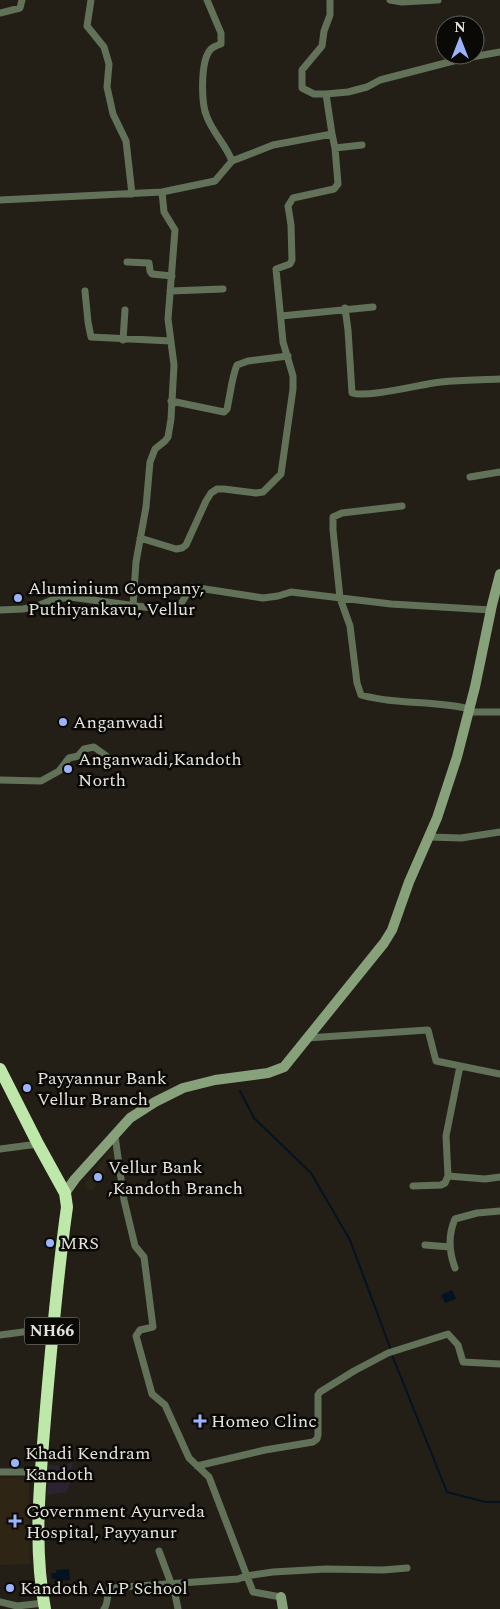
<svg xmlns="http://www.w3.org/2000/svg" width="500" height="1609" viewBox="0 0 500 1609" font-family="Spectral,serif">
  <rect width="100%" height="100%" fill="#231f17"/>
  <path fill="#2b2517" d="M115 1147 118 1161 112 1163 111 1160 110 1161 104 1169 106 1171 102 1176 99 1178 98 1180 100 1181 92 1191 84 1185 110 1149Z"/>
  <path fill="#2b2332" d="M72 1462 73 1475 67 1492 47 1495 48 1465 63 1466Z"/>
  <path fill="#2e2515" d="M29 1477 30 1564 0 1565V1478Z"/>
  <path fill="#031321" d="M452 1290 456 1299 445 1303 441 1295Z
    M69 1569 70 1580 57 1581V1579H52L51 1573H56V1570Z"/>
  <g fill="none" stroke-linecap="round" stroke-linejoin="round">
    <path stroke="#031321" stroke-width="2" d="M240 1091 254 1118 311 1173 350 1240 391 1350
      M392 1355 447 1492 485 1502H500"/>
    <path stroke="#617259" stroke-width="7" d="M91 0 87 26 104 47 109 64 107 87 113 114 126 141 132 194
      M207 0 221 33V44C218 45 213 47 211 49 200 60 201 104 207 117 213 133 226 145 232 161
      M390 0 402 2 438 0
      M0 13 20 8 22 0
      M326 94H314L302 88V70L322 46 324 31 330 15V0
      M335 148 362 145
      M0 200 162 192 215 181 232 161 273 145 332 134 326 94 348 92 367 87 380 80 461 59 500 52
      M127 262 149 263 150 271 152 274 172 276
      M85 291 88 322 91 337 171 341
      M170 291 223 289
      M345 308 348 330 352 393C370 398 420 384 441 382 461 380 480 380 500 379
      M281 316 373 307
      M123 340 125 310
      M171 401 224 412 227 409C230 396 232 376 237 365L248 361 288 356
      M470 477 500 472
      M402 506 342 513 333 517V530L340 598 350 626 357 683 361 695C396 705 434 700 470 709
      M140 538 176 549 182 548 186 545 206 501 211 493 217 489H224L256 493 263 492 281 474 293 389V376L283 342 276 269 290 264 292 260 291 225 288 206 293 198 334 189 338 184 335 148 332 134
      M133 606 136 562 146 507 150 462 155 449 165 441 168 437 171 419 174 365 168 319 175 230 164 212 162 192
      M0 610 23 609 37 606 52 600 70 597 174 611C183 605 185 594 192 587L263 598 278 596 291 592 391 604 491 610
      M469 712H500
      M0 780 41 781 59 771 69 758 78 756 84 749 94 747 112 760 127 761
      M429 837 461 838 500 832
      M307 1038 428 1030 436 1061 500 1074
      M115 1136 124 1200 135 1246 144 1257 153 1327 140 1330 136 1336 152 1394 165 1405 189 1458 209 1477 253 1592 281 1597
      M0 1149 38 1144
      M448 1176 485 1179 500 1177
      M413 1186 441 1185 445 1183 448 1176 446 1136 460 1066
      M425 1245 450 1247
      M455 1268C449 1252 448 1235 455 1219L477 1213 500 1211
      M0 1335 53 1328
      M197 1466 265 1450 313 1442 317 1439 318 1435V1395L320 1392 354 1371 388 1353 448 1334 458 1345 463 1362 500 1364
      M0 1472H41
      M159 1551 175 1594 178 1609
      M0 1602 17 1606 44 1603
      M104 1609C109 1603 106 1594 110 1588L238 1579 246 1576 273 1572 326 1569 383 1570 407 1568"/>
    <path stroke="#87a17a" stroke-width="10" d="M65 1193 75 1179 130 1118 155 1102 183 1088 215 1080 268 1073 284 1067 384 943 392 930 409 882 437 818 457 757 475 687 492 605 500 574
      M281 1597 283 1609"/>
    <path stroke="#bee8a9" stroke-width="12" d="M0 1069 38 1144 65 1193 67 1207C57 1278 51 1348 45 1419 40 1482 33 1546 45 1609"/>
  </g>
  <g fill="#9cb4fd" stroke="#0b0906" stroke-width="2">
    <circle cx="18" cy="598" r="5"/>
    <circle cx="63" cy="722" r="5"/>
    <circle cx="68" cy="769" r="5"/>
    <circle cx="27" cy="1088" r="5"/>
    <circle cx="98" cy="1177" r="5"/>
    <circle cx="50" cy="1243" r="5"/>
    <path d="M197.5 1413.5h5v5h5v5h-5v5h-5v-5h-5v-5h5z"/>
    <circle cx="15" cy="1463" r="5"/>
    <path d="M12.5 1513.5h5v5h5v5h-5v5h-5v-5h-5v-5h5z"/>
    <circle cx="10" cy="1588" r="5"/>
  </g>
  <g text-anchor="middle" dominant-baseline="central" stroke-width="5" stroke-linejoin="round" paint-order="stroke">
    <rect fill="#0b0906" stroke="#a4a29c" stroke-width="1" x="24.5" y="1317.5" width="55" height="27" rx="4"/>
    <g font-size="16" font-weight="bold" fill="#e5e3dd">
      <text x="52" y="1331">NH66</text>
    </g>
    <g font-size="18" fill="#e5e3dd" stroke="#0b0906" text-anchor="start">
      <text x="28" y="588">Aluminium Company,<tspan x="28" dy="21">Puthiyankavu, Vellur</tspan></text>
      <text x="73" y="722">Anganwadi</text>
      <text x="78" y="759">Anganwadi,Kandoth<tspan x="78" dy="21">North</tspan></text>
      <text x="37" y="1078">Payyannur Bank<tspan x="37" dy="21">Vellur Branch</tspan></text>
      <text x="108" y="1167">Vellur Bank<tspan x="108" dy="21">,Kandoth Branch</tspan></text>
      <text x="60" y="1243">MRS</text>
      <text x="211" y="1421">Homeo Clinc</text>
      <text x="25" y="1453">Khadi Kendram<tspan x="25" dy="21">Kandoth</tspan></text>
      <text x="26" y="1511">Government Ayurveda<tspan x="26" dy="21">Hospital, Payyanur</tspan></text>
      <text x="20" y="1588">Kandoth ALP School</text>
    </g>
  </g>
  <g transform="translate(460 40)"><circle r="24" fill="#0b0906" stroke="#62605c"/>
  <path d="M0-4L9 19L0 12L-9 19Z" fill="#9cb4fd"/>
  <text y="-8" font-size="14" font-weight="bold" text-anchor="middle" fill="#e5e3dd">N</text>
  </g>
</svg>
